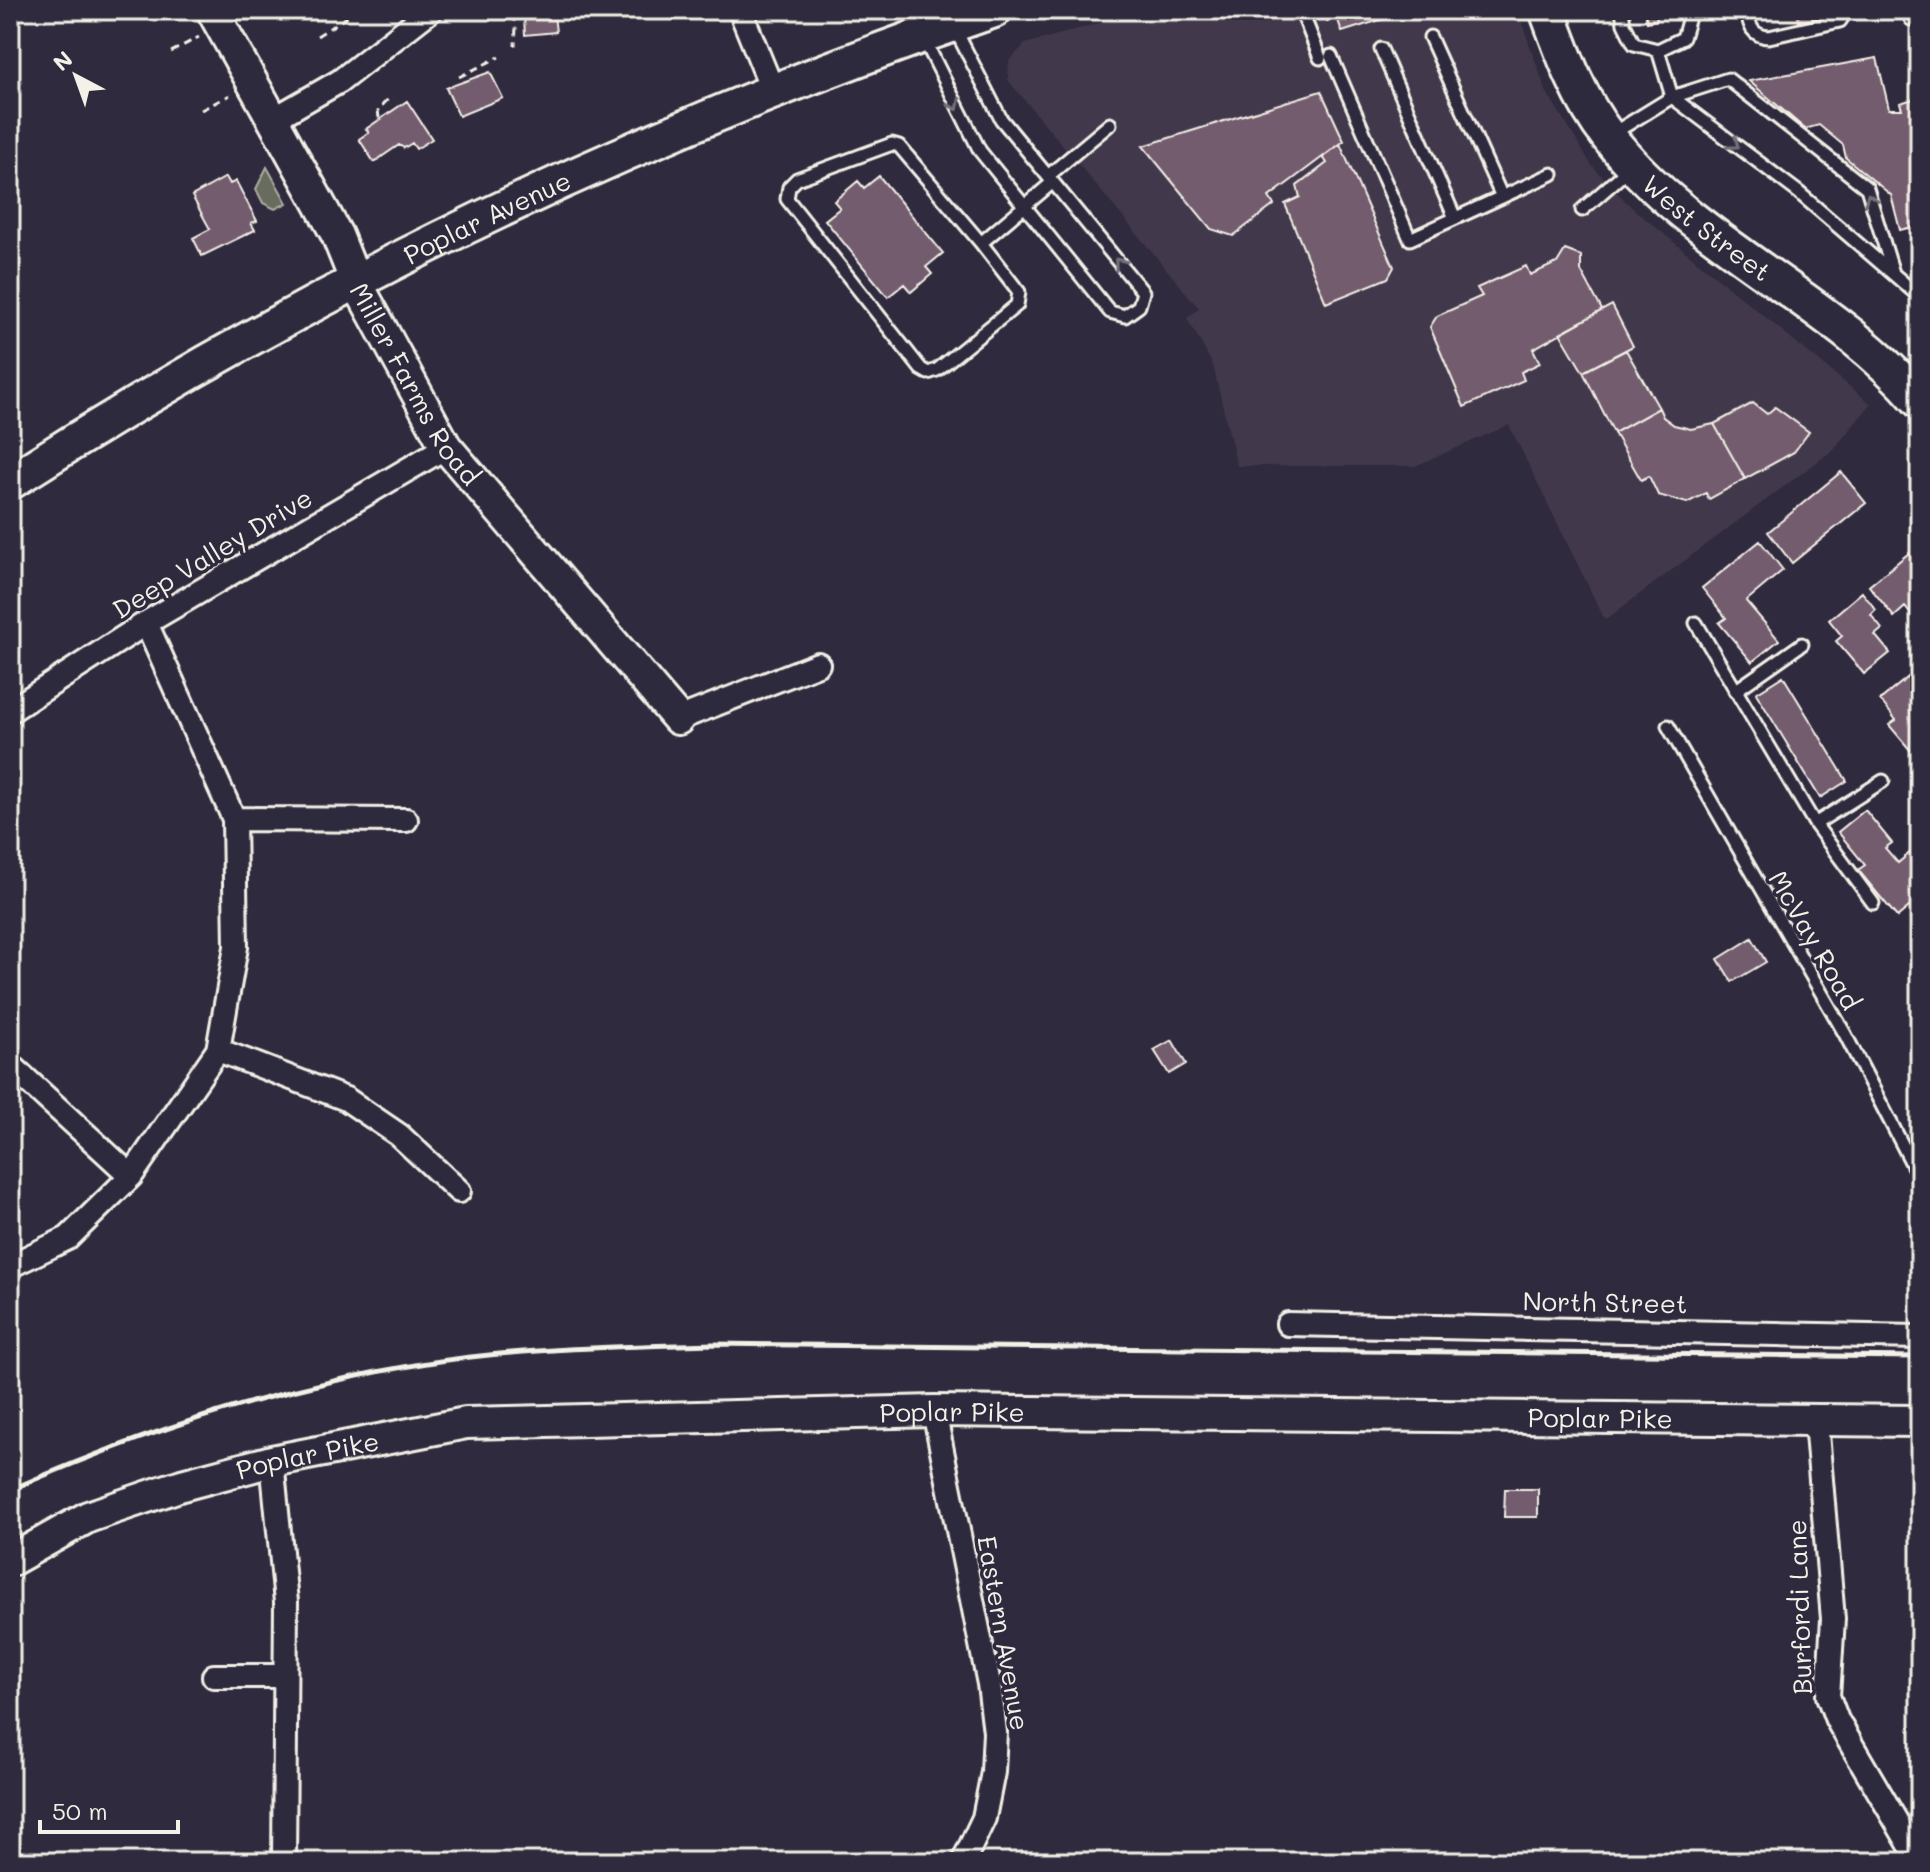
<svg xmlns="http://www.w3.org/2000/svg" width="1930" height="1872" viewBox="0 0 1930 1872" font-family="Mali,sans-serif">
  <rect width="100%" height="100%" fill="#2f2a3d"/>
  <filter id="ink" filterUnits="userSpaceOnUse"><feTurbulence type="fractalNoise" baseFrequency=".0125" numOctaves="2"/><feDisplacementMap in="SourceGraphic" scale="16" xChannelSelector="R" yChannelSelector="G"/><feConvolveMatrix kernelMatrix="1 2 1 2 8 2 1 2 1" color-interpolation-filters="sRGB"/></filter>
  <g filter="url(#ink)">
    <path fill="#43394c" d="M1147 10H1517L1546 91 1592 166 1631 207 1871 404 1833 450 1605 620 1509 425 1415 466H1237L1213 365 1187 318 1199 308 1008 80 1009 61 1025 44Z"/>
    <path fill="#686c5f" stroke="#aeaea4" stroke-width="2" d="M267 167 287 203 275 209 263 203 256 189Z"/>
    <path fill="#735b6e" stroke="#f4f1e8" stroke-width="2" d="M517 10H548L549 15H554L556 32 525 35 524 18Z
      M1324 10H1412L1342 32 1337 17 1327 21Z
      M1645 10H1667L1655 12 1657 20 1647 22Z
      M1797 10H1824L1825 17 1799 22Z
      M1877 58 1889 109H1902L1900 103 1920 97V225L1900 230 1891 195 1846 158 1843 145 1819 125 1805 129 1749 81Z
      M490 72 503 98 459 116 446 88Z
      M1321 91 1344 141 1269 197 1274 205 1233 236 1211 229 1143 146Z
      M407 101 432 139 416 149 412 143 404 148 399 145 374 162 359 139 369 132 366 129Z
      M1340 144 1394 267 1388 278 1326 303 1285 204 1300 197 1297 186 1327 163 1323 157Z
      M879 176 943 253 926 267 932 274 911 292 904 284 888 297 825 220 840 208 834 201 858 181 864 188Z
      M226 177 230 184 236 181 257 221 251 223 255 230 202 256 193 238 210 229 192 196Z
      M1565 250 1581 256V271L1602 310 1533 349 1540 363 1521 372 1524 380 1464 407 1430 327 1437 316 1482 296 1477 288 1526 266 1530 275 1557 263Z
      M1612 305 1633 346 1583 372 1560 333Z
      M1626 350 1659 408 1614 433 1583 372Z
      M1753 403 1767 414 1775 407 1809 432 1794 452 1745 479 1714 424Z
      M1659 408 1663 417 1674 425 1691 429 1714 424 1745 479 1709 499 1706 493 1687 503 1658 495 1649 476 1641 480 1614 433Z
      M1841 472 1866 503 1792 563 1768 532Z
      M1760 541 1783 570 1746 601 1779 640 1752 662 1719 623 1726 618 1702 588Z
      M1909 553 1920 566V617L1916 621 1905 607 1894 617 1869 586Z
      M1862 592 1876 610 1871 615 1882 629 1875 635 1890 653 1864 674 1836 641 1842 636 1829 620Z
      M1912 674 1920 684V748L1918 745 1911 751 1889 725 1896 720 1880 700Z
      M1783 676 1847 781 1820 798 1756 693Z
      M1865 810 1892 843 1885 848 1898 863 1920 844V898L1897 917 1858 870 1865 865 1838 832Z
      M1752 938 1766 962 1732 982 1718 959Z
      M1172 1040 1186 1064 1169 1074 1154 1050Z
      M1505 1489H1538V1517H1504Z"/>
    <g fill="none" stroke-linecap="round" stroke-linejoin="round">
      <defs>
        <path id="lane" d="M1301 10 1320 58
          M1622 10 1624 24 1634 44 1658 50 1683 38 1691 10
          M1747 10C1749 26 1752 36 1769 37L1840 21 1847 10
          M1908 10 1911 19 1920 17
          M1430 37 1502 197
          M924 39 980 151 1110 312 1125 316 1139 306 1143 292 1001 119 954 27
          M1381 49 1455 218
          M1658 50 1672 97 1798 192 1920 297
          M1331 56 1410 239 1552 174
          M1612 134 1672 97 1728 79 1867 188 1893 273
          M1048 176 1110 124
          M1582 210 1630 168
          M981 243 899 146 892 144 797 179 789 187 787 199 921 369 928 373 937 370 1017 305 1019 292 981 243 1053 182
          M1696 623 1815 824 1883 781
          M1735 691 1802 644
          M1668 726 1845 1034 1920 1179
          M1815 824 1873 903"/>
        <path id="street" d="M740 10 773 91
          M272 120 340 81 431 10
          M10 711 146 623 446 447
          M678 719 818 664
          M234 819 406 820
          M218 1050 346 1099 399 1135 459 1191
          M15 1069 131 1176
          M10 1266 68 1238 131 1176 218 1050 236 947 234 819 146 623
          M1288 1324 1920 1337
          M934 1411 989 1684 995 1732 993 1772 984 1818 963 1862
          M1816 1422 1833 1619 1828 1696 1837 1720 1920 1862
          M272 1461 286 1602 284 1862
          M214 1676H285"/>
        <g id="secondary">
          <path id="s1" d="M212 10 337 235 355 280 446 447 678 719"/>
          <path id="s2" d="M10 1561 88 1517 182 1485 272 1461 466 1423 934 1411 1920 1421"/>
        </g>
        <g id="primary">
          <path id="s3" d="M1547 10C1563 54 1579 99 1608 136 1690 243 1833 299 1920 401"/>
          <path id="s4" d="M10 482C317 284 649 128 994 10"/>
        </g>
      </defs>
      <use href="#lane" stroke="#f4f1e8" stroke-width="17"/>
      <use href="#street" stroke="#f4f1e8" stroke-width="28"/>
      <use href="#secondary" stroke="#f4f1e8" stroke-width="36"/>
      <use href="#primary" stroke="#f4f1e8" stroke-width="40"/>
      <path stroke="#f4f1e8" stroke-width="3" stroke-dasharray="8 6" stroke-linecap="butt" d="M512 14 516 27 515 46
        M317 36 358 10
        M171 52 199 37
        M459 77 499 57
        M201 110 230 95
        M379 118 378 110 390 97"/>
      <use href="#lane" stroke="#2f2a3d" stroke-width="11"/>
      <use href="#street" stroke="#2f2a3d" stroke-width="22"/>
      <use href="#secondary" stroke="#2f2a3d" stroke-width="30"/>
      <use href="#primary" stroke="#2f2a3d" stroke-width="34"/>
      <path stroke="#f4f1e8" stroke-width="5" d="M10 1490C142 1432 279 1387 421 1364 517 1348 615 1347 712 1344L1920 1357"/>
    </g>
    <defs><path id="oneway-chevron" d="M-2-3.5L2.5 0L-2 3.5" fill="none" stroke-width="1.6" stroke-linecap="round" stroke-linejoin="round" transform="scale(2)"/></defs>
    <g stroke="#747079">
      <use href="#oneway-chevron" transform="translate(955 105) rotate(64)"/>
      <use href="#oneway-chevron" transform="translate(1734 144) rotate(37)"/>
      <use href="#oneway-chevron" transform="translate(1870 199) rotate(-110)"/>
      <use href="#oneway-chevron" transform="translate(1119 263) rotate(-129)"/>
    </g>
  </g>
  <g text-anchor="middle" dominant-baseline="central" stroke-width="7" stroke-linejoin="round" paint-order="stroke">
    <g font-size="26" fill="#f4f1e8" stroke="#2f2a3d">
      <text stroke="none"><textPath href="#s4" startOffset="546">Poplar Avenue</textPath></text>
      <text stroke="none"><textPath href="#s3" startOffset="276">West Street</textPath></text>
      <text stroke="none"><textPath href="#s1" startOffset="426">Miller Farms Road</textPath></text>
      <text transform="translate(212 553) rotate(-31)">Deep Valley Drive</text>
      <text transform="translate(1815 940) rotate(60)">McVay Road</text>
      <text transform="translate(1605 1302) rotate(1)">North Street</text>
      <text stroke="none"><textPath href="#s2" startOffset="966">Poplar Pike</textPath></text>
      <text stroke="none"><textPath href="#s2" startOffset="1614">Poplar Pike</textPath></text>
      <text stroke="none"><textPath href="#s2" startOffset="318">Poplar Pike</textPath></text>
      <text transform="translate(1799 1607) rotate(-92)">Burfordi Lane</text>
      <text transform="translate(1004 1633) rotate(80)">Eastern Avenue</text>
    </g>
  </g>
  <rect width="1930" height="1872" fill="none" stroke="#2f2a3d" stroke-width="40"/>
  <rect x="20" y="20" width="1890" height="1832" fill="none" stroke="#f4f1e8" stroke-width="3" filter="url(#ink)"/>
  <g transform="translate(76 76) rotate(319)" stroke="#2f2a3d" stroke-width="6" paint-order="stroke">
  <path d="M0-6L14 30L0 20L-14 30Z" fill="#f4f1e8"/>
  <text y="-12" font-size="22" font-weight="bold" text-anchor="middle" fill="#f4f1e8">N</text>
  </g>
  <path d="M40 1820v12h138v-12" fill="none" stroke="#f4f1e8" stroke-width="4"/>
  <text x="52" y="1820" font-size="24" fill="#f4f1e8" stroke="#2f2a3d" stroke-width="6" paint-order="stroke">50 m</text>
</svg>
